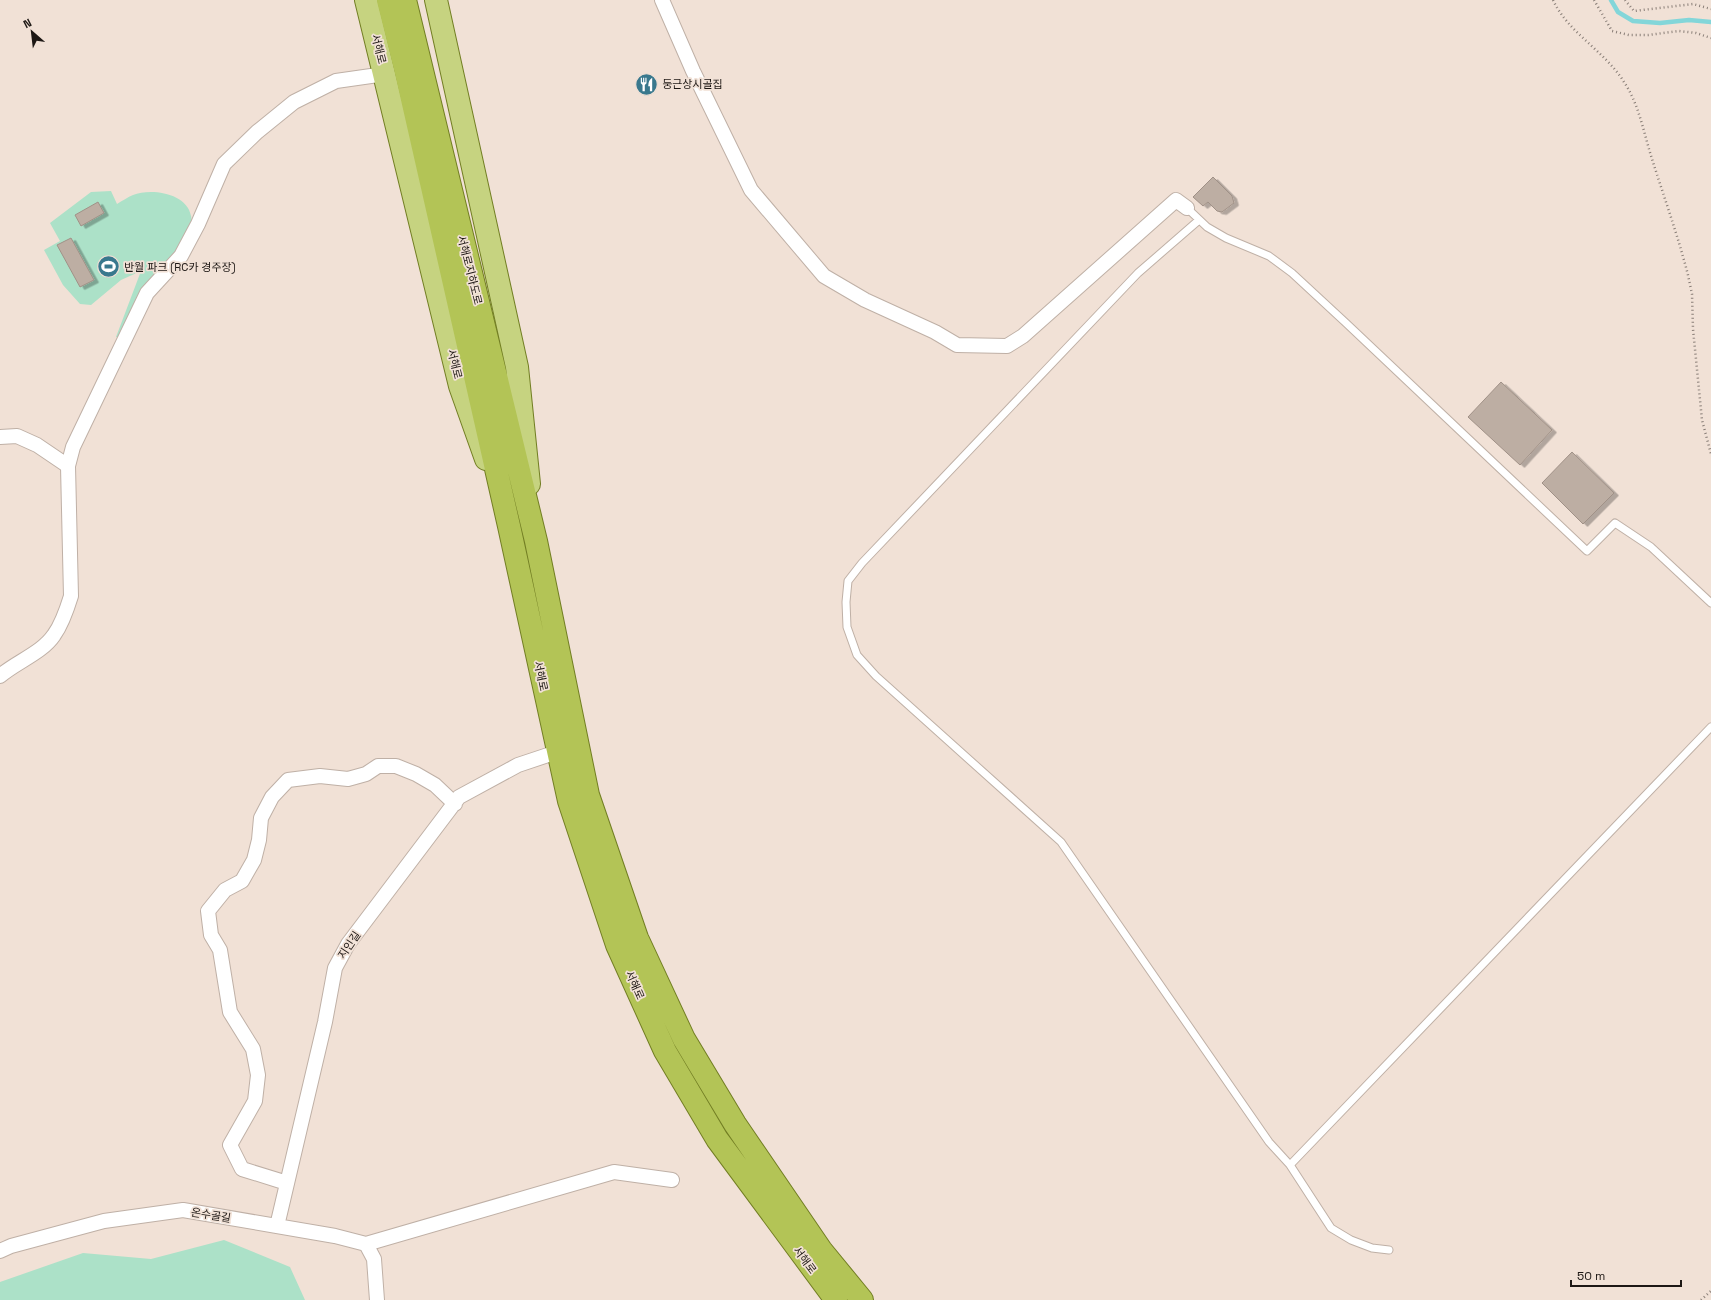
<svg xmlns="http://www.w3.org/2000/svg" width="1711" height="1300" viewBox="0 0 1711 1300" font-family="'Space Grotesk','Noto Sans KR',sans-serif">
  <defs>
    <filter id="shadow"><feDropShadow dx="4.5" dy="2.5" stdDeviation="0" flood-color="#0004"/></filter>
  </defs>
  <rect width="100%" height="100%" fill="#f1e1d6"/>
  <path fill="#ace1c8" d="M111 191 117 204C122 201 128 197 133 195 151 188 187 193 191 216 192 219 191 225 190 228L121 338 116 337 141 271 121 280 91 305 80 304 63 285 44 250 60 241 50 223 91 192Z
    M224 1240 290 1267 305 1300H0V1282L83 1253 151 1259Z"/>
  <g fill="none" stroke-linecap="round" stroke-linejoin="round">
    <path stroke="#83d6d9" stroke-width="4.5" d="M1611 0 1618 12 1633 21 1660 23 1689 20 1711 22"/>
  </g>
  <path fill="#bdaea3" stroke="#a09187" filter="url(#shadow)" d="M1213 177 1232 196 1234 203 1222 212 1217 211 1208 202 1203 206 1193 197Z
    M98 202 104 213 81 226 75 215Z
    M71 238 94 280 80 287 57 245Z
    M1501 382 1552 430 1520 465 1468 417Z
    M1572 452 1614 493 1583 524 1542 483Z"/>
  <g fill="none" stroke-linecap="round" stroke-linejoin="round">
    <defs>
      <path id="service" d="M1187 208 1207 227 1226 238 1269 256 1292 273 1346 323 1587 551 1615 523 1651 547 1711 603
        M1199 220 1138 273 862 563 848 581 846 602 847 627 857 655 876 676 1061 842 1269 1142 1290 1165 1331 1228 1351 1240 1372 1248 1389 1250
        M1290 1165 1711 727"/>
      <path id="minor" d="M662 0 693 71 751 190 824 276 865 300 935 332 957 345 1007 346 1023 336 1176 200 1187 208
        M0 437 17 436 37 445 68 466
        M0 676C16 662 42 653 54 635 62 624 67 609 71 596L68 466 73 447 147 293 181 256 198 224 224 164 257 132 294 102 336 81 385 74
        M287 1183 242 1169 230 1145 255 1101 258 1075 253 1049 230 1012 220 950 211 935 208 911 225 890 242 881 254 860 259 840 261 818 272 797 288 780 320 776 348 779 366 774 378 766H396L416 774 435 785 455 804
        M277 1226 325 1022 335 968 348 944 459 797 518 765 557 752
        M366 1244 614 1172 672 1180
        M0 1251 11 1246 104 1221 183 1210 335 1236 366 1244 374 1259 377 1300"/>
      <path id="primary" d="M366 0 460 386 486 459
        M436 0 517 367 529 484"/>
      <path id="trunk" d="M388 0 405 68 509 526 569 801 617 945 665 1051 717 1139 836 1300
        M405 0 536 541 588 795 637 938 684 1039 735 1124 821 1250 862 1300"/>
    </defs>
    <use href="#service" stroke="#bfb0a6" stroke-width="9"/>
    <use href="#minor" stroke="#bfb0a6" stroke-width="16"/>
    <use href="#primary" stroke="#727e23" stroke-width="24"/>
    <use href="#trunk" stroke="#727e23" stroke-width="24"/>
    <path stroke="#897e77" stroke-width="2.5" stroke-dasharray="1 3" stroke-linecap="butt" d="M1553 0C1568 33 1605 51 1624 82 1639 104 1644 134 1652 159 1664 197 1678 236 1688 275L1692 294 1693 329 1702 420 1711 454
      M1594 0 1612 31 1629 35H1648L1679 31 1696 33 1711 38
      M1625 0 1634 11 1693 4 1711 9
      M1701 1300 1711 1291"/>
    <use href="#service" stroke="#fff" stroke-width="7"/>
    <use href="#minor" stroke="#fff" stroke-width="14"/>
    <use href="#primary" stroke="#c6d380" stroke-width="22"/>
    <use href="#trunk" stroke="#b3c456" stroke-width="22"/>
  </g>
  <defs>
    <symbol id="restaurant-disc" viewBox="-11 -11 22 22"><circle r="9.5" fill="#39788d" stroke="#f1e1d6"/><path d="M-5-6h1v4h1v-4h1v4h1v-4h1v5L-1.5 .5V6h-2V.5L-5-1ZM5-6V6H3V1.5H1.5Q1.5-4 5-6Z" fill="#fff"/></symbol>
    <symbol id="stadium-disc" viewBox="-11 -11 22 22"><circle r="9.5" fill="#39788d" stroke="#f1e1d6"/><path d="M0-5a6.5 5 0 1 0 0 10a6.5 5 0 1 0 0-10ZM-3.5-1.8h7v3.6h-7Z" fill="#fff"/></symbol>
  </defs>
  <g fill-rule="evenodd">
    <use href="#restaurant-disc" x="634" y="72" width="25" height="25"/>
    <use href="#stadium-disc" x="96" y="254" width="25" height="25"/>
  </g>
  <g text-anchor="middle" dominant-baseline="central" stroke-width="3.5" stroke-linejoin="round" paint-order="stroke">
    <g font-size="11" fill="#1d1714" stroke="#f1e1d6">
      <text transform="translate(379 49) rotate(76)">서해로</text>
      <text transform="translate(470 270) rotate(76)">서해로지하도로</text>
      <text transform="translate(455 364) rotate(76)">서해로</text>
      <text transform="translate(541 676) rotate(78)">서해로</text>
      <text transform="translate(349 945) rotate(-56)">지인길</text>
      <text transform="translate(635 985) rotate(66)">서해로</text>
      <text transform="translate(211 1215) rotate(9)">온수골길</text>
      <text transform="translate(805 1260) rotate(53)">서해로</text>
    </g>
    <g font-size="11" fill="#1d1714" stroke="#f1e1d6" text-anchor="start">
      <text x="662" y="84">둥근상시골집</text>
      <text x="124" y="267">반월 파크 (RC카 경주장)</text>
    </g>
  </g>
  <g transform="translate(32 32) rotate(332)" stroke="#f1e1d6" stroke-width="3" paint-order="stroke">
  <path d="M0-3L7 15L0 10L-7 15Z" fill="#1d1714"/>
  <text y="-6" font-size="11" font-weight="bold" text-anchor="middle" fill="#1d1714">N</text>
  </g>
  <path d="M1571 1280v6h110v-6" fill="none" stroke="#1d1714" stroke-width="2"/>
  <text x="1577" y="1280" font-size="12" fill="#1d1714" stroke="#f1e1d6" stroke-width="3" paint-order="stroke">50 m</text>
</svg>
